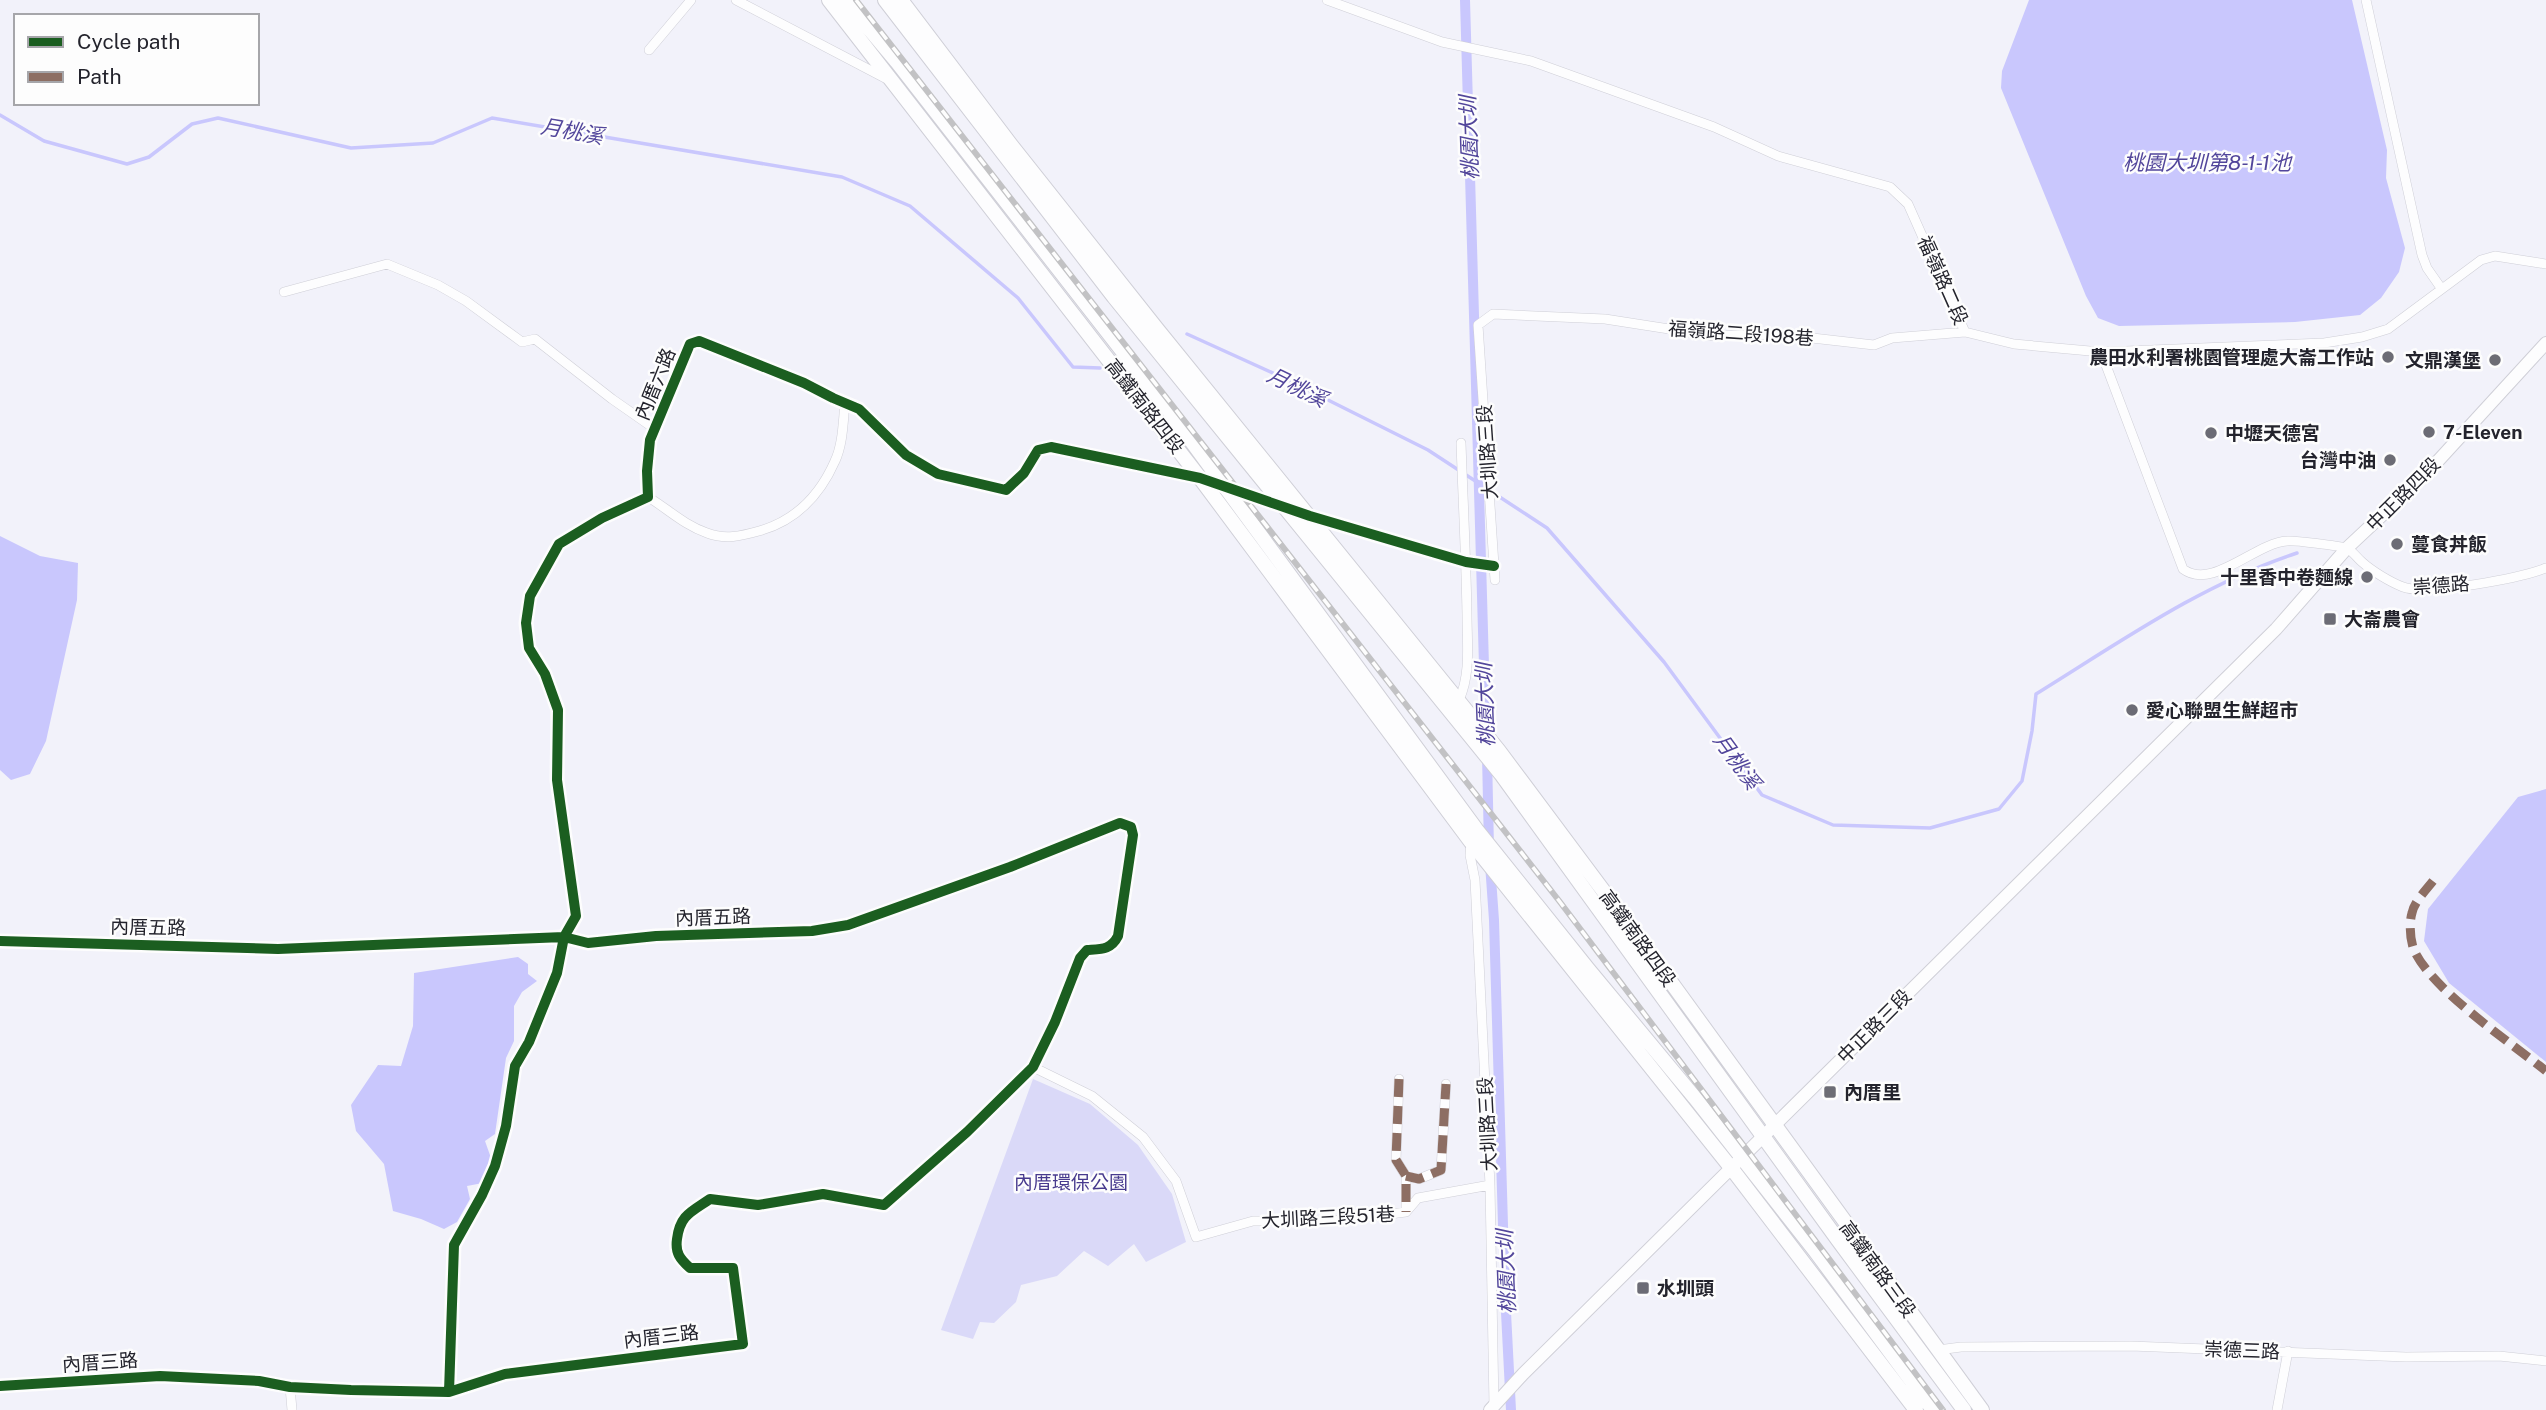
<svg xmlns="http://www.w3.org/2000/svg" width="2546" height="1410" viewBox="0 0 2546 1410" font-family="'Public Sans','Noto Sans TC',sans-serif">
  <rect width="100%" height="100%" fill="#f2f2fa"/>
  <path fill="#dad9f8" d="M1033 1079 1090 1104 1138 1145 1172 1194 1186 1242 1146 1262 1134 1244 1108 1266 1084 1251 1057 1276 1021 1285 1016 1302 994 1323 980 1322 973 1339 941 1330Z"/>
  <path fill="#c9c7fd" d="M2029 0H2352L2387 150 2386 178 2405 248 2399 272 2381 298 2360 315 2295 322 2119 326 2098 318 2086 296 2001 88 2002 71Z
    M0 536 40 556 78 563 77 600 46 741 30 774 11 780 0 770Z
    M2546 789V1062L2449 983 2424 941 2428 909 2518 797Z
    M518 957 528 964V974L537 981 522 992 514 1006V1041L506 1058 495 1134 485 1141 491 1158 488 1182 467 1186 470 1199 457 1222 444 1229 421 1219 393 1211 384 1164 356 1131 351 1105 378 1065 401 1066 413 1026 414 973Z"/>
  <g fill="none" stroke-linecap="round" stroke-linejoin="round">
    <path stroke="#c9c7fd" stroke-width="3.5" d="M0 115 44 141 127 164 149 157 192 124 218 118 351 148 433 143 492 118 842 177 910 206 1018 298 1073 367 1100 368
      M1187 334 1286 379 1428 450 1547 528 1664 662 1762 795 1833 825 1930 828 1999 809 2022 781 2032 731 2036 694C2120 642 2202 584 2297 553"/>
    <path stroke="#c9c7fd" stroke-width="10" d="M1465 0 1486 736
      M1487 755 1489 848
      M1490 864 1494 920 1505 1293 1511 1410"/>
    <defs>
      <path id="minor" d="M736 0 885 78
        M1327 0 1442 42 1531 61 1714 127 1778 156 1890 187 1908 204 1965 332 2014 344 2101 352 2324 343 2362 337 2388 329 2481 260 2495 256 2546 264
        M2366 0 2422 255 2427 268 2441 288
        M649 50 691 0
        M284 292 387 264 438 285 466 301 522 342 535 339 612 399 655 429
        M2101 352 2183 569C2212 591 2255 543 2287 541 2294 540 2339 546 2346 548 2352 550 2357 558 2362 562 2372 571 2390 582 2403 587 2428 596 2520 578 2546 568
        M648 497C668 509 684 525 707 533 725 540 741 536 759 531 795 521 820 495 835 461 843 444 843 422 845 403
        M1311 516 1466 562 1494 566
        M1495 580 1478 325 1493 314 1605 319 1714 336 1777 334 1874 345 1892 338 1965 332
        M1459 700C1471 674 1467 643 1467 615 1466 557 1463 500 1461 443
        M1471 842 1470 855 1475 880 1490 1185 1494 1406
        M0 941 278 949 564 937 588 943 656 936 812 931 848 925 1010 867 1120 823 1131 827 1133 835 1118 936C1111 950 1101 949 1087 950L1080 958 1055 1022 1033 1067 967 1132 884 1205 823 1194 758 1205 710 1199C691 1212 680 1215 677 1239 675 1253 680 1259 690 1268H733L743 1344 505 1374 449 1392 351 1390 290 1387 259 1381 160 1376 0 1386
        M1033 1067 1092 1096 1143 1137 1176 1181 1196 1237 1253 1221H1332L1406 1212 1418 1198 1490 1185
        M1399 1079 1396 1160 1406 1176V1212
        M1406 1176 1419 1179 1441 1170 1446 1084
        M1938 1350 1961 1347 2131 1346 2406 1357 2499 1356 2546 1361
        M290 1387 292 1410
        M449 1392 454 1245 482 1195 495 1166 506 1126 515 1066 529 1042 557 973 564 937 576 916 557 780 558 710 545 674 529 648 526 623 530 596 559 544 602 518 648 497 647 471 650 440 690 344 699 341 804 383 833 398 859 409 906 455 938 474 1006 490 1024 473 1038 450 1051 447 1200 478 1282 506
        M2277 1410 2288 1351"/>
      <path id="secondary" d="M1490 1410 1523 1374 2276 629 2347 548 2426 474 2546 343"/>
      <path id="primary" d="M829 0 1200 478 1471 842 1732 1169 1916 1410
        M845 0 897 62 1173 416 1476 829 1588 969 1695 1098 1816 1252 1933 1410
        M885 0 1114 297 1501 774 1838 1240 1964 1410
        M901 0 1011 145 1157 329 1499 751 1652 956 1982 1410"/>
    </defs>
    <use href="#minor" stroke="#cfcfd7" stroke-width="10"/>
    <use href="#secondary" stroke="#cfcfd7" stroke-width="14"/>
    <use href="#primary" stroke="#cfcfd7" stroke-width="16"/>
    <use href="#minor" stroke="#fdfdfe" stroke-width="9"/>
    <use href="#secondary" stroke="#fdfdfe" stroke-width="12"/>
    <use href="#primary" stroke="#fdfdfe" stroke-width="14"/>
    <defs>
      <path id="rail" d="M856 0 1560 902 1943 1410"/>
    </defs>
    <use href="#rail" stroke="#c2c2c4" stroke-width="6"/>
    <use href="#rail" stroke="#fdfdfd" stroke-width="3.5" stroke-dasharray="10" stroke-linecap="butt"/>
    <path stroke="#8d6e63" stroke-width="9" stroke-dasharray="18 9" stroke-linecap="butt" d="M2433 881C2426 890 2414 902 2412 913 2409 923 2410 940 2414 950 2431 989 2511 1043 2546 1071
      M1399 1079 1396 1160 1406 1176V1212
      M1406 1176 1419 1179 1441 1170 1446 1084"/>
    <defs>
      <path id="cycleway" d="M0 941 278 949 564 937 588 943 656 936 812 931 848 925 1010 867 1120 823 1131 827 1133 835 1118 936C1111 950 1101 949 1087 950L1080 958 1055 1022 1033 1067 967 1132 884 1205 823 1194 758 1205 710 1199C691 1212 680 1215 677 1239 675 1253 680 1259 690 1268H733L743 1344 505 1374 449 1392 351 1390 290 1387 259 1381 160 1376 0 1386
        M449 1392 454 1245 482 1195 495 1166 506 1126 515 1066 529 1042 557 973 564 937 576 916 557 780 558 710 545 674 529 648 526 623 530 596 559 544 602 518 648 497 647 471 650 440 690 344 699 341 804 383 833 398 859 409 906 455 938 474 1006 490 1024 473 1038 450 1051 447 1200 478 1310 516 1466 562 1494 566"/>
    </defs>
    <use href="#cycleway" stroke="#fdfdfd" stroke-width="15"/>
    <use href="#cycleway" stroke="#1b5e20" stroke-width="10"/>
  </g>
  <g fill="#6c6c75" stroke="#fdfdfd" stroke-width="2.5">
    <circle cx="2388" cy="357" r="7"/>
    <circle cx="2495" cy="360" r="7"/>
    <circle cx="2429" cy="432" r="7"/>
    <circle cx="2211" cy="433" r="7"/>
    <circle cx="2390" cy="460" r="7"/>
    <circle cx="2397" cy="544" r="7"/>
    <circle cx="2367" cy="577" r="7"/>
    <rect x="2323" y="612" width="14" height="14" rx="3.5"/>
    <circle cx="2132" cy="710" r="7"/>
    <rect x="1823" y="1085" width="14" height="14" rx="3.5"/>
    <rect x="1636" y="1281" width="14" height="14" rx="3.5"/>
  </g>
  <g text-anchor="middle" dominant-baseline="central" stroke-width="5" stroke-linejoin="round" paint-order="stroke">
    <g font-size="19" fill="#24242d" stroke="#fdfdfd">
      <text transform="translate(1943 280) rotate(66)">福嶺路二段</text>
      <text transform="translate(1741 333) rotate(4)">福嶺路二段198巷</text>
      <text transform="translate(655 384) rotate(-68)">內厝六路</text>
      <text transform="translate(1145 406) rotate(52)">高鐵南路四段</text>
      <text transform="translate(1487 452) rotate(-94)">大圳路三段</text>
      <text transform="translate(2403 494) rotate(-45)">中正路四段</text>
      <text transform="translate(2441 585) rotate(-4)">崇德路</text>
      <text transform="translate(713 917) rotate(-2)">內厝五路</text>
      <text transform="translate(148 927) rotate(1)">內厝五路</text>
      <text transform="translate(1638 938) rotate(54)">高鐵南路四段</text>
      <text transform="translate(1874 1026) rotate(-45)">中正路三段</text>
      <text transform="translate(1487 1124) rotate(-93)">大圳路三段</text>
      <text transform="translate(1328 1217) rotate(-3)">大圳路三段51巷</text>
      <text transform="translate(1878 1269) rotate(54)">高鐵南路三段</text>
      <text transform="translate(661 1336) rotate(-7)">內厝三路</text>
      <text transform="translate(2242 1350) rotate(2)">崇德三路</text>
      <text transform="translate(100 1362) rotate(-4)">內厝三路</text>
    </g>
    <g font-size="19" font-weight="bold" fill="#24242d" stroke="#fdfdfd" text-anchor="start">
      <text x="2374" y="357" text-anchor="end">農田水利署桃園管理處大崙工作站</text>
      <text x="2481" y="360" text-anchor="end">文鼎漢堡</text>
      <text x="2443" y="432">7-Eleven</text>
      <text x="2225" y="433">中壢天德宮</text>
      <text x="2376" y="460" text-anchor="end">台灣中油</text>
      <text x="2411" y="544">蔓食丼飯</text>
      <text x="2353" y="577" text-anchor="end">十里香中卷麵線</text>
      <text x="2344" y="619">大崙農會</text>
      <text x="2146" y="710">愛心聯盟生鮮超市</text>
      <text x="1844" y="1092">內厝里</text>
      <text x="1657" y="1288">水圳頭</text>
    </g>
    <g font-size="19" fill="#473a8e" stroke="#fdfdfd">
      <text x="1071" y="1182">內厝環保公園</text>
    </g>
    <g font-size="21" font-style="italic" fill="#52469b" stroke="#fdfdfd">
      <text transform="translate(572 131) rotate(10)">月桃溪</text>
      <text transform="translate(1469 138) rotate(-92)">桃園大圳</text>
      <text x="2207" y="162">桃園大圳第8-1-1池</text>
      <text transform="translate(1297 387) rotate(26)">月桃溪</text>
      <text transform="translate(1485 705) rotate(-92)">桃園大圳</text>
      <text transform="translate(1737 761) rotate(54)">月桃溪</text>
      <text transform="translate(1506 1272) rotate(-92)">桃園大圳</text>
    </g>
  </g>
  <rect x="14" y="14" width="245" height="91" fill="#fdfdfd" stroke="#a6a6aa" stroke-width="2"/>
  <rect x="28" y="37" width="35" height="10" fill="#1b5e20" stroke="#a6a6aa" stroke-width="2"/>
  <text x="77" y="49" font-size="21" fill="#24242d">Cycle path</text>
  <rect x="28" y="72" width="35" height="10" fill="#8d6e63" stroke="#a6a6aa" stroke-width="2"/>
  <text x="77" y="84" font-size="21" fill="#24242d">Path</text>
</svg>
